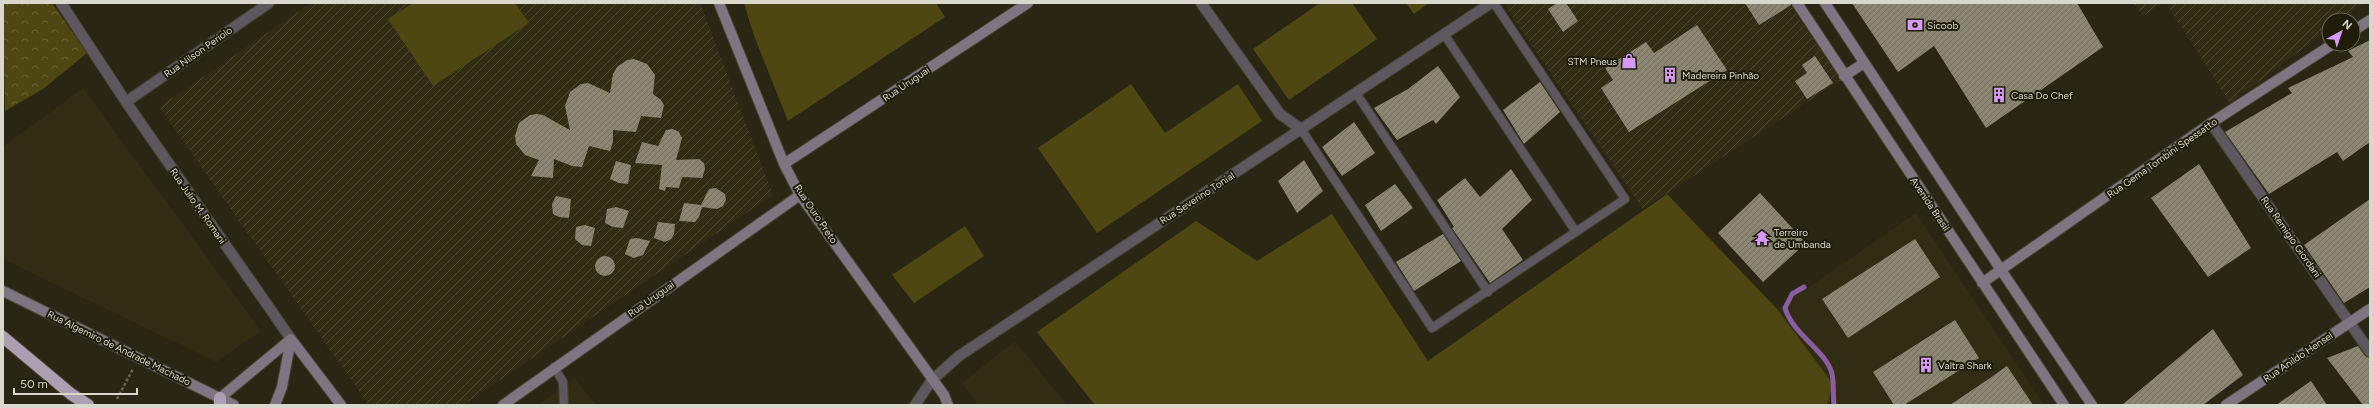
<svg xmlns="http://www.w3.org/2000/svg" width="2373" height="408" viewBox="0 0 2373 408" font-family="Figtree,sans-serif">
  <defs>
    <pattern id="industrial-furrows" width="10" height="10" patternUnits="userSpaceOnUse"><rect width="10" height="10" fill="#312d14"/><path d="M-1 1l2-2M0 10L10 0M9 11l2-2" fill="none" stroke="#4e4b35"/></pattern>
    <pattern id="forest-crowns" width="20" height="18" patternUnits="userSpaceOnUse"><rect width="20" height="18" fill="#4f4711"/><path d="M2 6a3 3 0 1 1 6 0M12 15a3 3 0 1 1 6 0" fill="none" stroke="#686132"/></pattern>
    <pattern id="building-hatch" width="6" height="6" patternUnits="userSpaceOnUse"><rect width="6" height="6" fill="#8a8671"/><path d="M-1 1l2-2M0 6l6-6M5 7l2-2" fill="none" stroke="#706e5f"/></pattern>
  </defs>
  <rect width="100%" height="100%" fill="#292614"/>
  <path fill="#312d14" d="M83 88 261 331 216 362 3 259V147Z
    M1916 213 2044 405H1827L1833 384 1777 309Z
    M1015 341 1067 405H978L962 383Z
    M575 378 596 405H538Z"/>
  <path fill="url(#industrial-furrows)" d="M311 3H700L773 195 463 405H369L159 107Z
    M1507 3H1789L1841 80 1643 209 1507 9Z
    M2134 3H2162L2143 16Z
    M2166 3H2364L2341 20H2329V29L2230 103Z"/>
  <path fill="#4f4711" d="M413 3H515L529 23 433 86 388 19Z
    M744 3H936L945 17 788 121 753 33Z
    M1320 3H1352L1377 39 1289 100 1253 49Z
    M1406 3H1429L1414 14Z
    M1131 84 1165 133 1238 84 1262 121 1097 233 1038 148Z
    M1667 194 1777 309 1833 384 1827 405H1095L1037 332 1196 221 1257 261 1332 214 1428 361Z
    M965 226 984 256 914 303 892 275Z"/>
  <path fill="url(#forest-crowns)" d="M3 3H52L87 53 43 89 5 111Z"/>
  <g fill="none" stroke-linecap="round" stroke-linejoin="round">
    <path stroke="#8a5ca1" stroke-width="5" d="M1804 287 1792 294 1785 308C1793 335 1827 351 1832 374 1834 383 1833 395 1834 405"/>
  </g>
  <path fill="url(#building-hatch)" d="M1557 3H1566L1578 21 1563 32 1548 9Z
    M1745 3H1791V5L1759 25Z
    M1852 3H2077L2103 47 1986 128 1934 46 1898 72Z
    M1697 25 1727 70 1629 132 1601 88 1613 80 1605 68 1646 42 1654 53Z
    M2370 40V142L2343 161 2337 152 2269 194 2225 132 2292 93 2288 88 2353 57 2348 51Z
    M1815 56 1833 83 1807 99 1795 81 1807 73 1802 65Z
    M634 59 647 64 655 75 653 94 661 100 664 105 661 118 641 116 636 132 613 130V142L610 151 589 146 582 167 572 166 554 159 553 178 531 176 539 160 525 155 516 144 515 136 519 123 530 115 537 114 543 115 570 130 565 106 570 92 581 84 588 83 610 93 613 74 617 67 627 60Z
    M1438 66 1460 97 1436 124 1433 120 1397 140 1374 108 1408 89Z
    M1540 82 1560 112 1524 144 1503 110Z
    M1354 122 1375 153 1342 176 1322 147Z
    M673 129 679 132 682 138 676 160 699 159 704 163 705 169 702 178 682 177 679 188 666 187 665 191 659 189 662 165 635 163 642 142 658 146 666 130Z
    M1304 160 1323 191 1297 213 1278 181Z
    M616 161 631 165 628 184 619 183 610 179Z
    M2199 164 2251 248 2208 277 2151 198Z
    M1511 169 1532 200 1502 229 1523 260 1490 283 1452 228 1454 227 1437 200 1465 178 1480 197Z
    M1395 184 1413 208 1381 231 1365 205Z
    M716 188 725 194 726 200 723 206 717 209 702 207 699 217 695 222 679 221 684 203 701 205 709 189Z
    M1760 193 1806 243 1763 282 1718 233Z
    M556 196 571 199 569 218 559 217 553 214 552 204Z
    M2370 199V287L2344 303 2304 245Z
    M616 207 629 211 623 228 613 227 605 223 607 209Z
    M658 222 675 224 674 234 671 239 665 242 654 238Z
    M585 225 595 228 591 246 582 245 575 239 576 227Z
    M1443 234 1461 261 1414 291 1396 262Z
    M637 238 650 241 643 255 634 258 625 254 630 239Z
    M1915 239 1940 277 1848 338 1822 299Z
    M595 266a10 10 0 1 1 20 0a10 10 0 1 1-20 0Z
    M1955 320 1979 358 1904 405H1894L1873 372Z
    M2213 329 2243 375 2203 405H2122Z
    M2358 346 2365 356 2370 358V405H2363L2327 358Z
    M2007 366 2033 405H1950L1990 378Z
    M2311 381 2327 405H2276Z"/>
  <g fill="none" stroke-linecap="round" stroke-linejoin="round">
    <defs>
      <path id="lane" d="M1444 34 1576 232
        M1356 93 1488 292
        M1301 129 1432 328 1625 199 1494 3
        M554 367 563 382 564 405"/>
      <path id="street" d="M61 3 126 102 291 339
        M1201 3 1280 114 1301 129
        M126 102 269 3
        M2211 123 2370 352
        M915 405 932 380 959 356 1491 3"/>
      <path id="secondary" d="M719 3 784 164 800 195 944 395 948 405
        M1797 3 2064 405
        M1825 3 2001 270 2092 405
        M2353 31 2370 20
        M1844 76 1864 63
        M784 164 1028 3
        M1982 283 2211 123 2333 44
        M3 291 234 405
        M291 339 341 405
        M220 398 291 339
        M275 405 282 387 291 339
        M503 405 800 195
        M2226 405 2370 309"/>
      <path id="highway" d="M3 337 71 394 88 405
        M220 405V398"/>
    </defs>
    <use href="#lane" stroke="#454232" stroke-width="10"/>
    <use href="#street" stroke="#454232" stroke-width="12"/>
    <use href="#secondary" stroke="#454232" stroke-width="12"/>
    <use href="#highway" stroke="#454232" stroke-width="14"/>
    <path stroke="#676555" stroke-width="2.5" stroke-dasharray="3 2" stroke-linecap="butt" d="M117 399 133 369"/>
    <use href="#lane" stroke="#5d5860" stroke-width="8"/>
    <use href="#street" stroke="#5d5860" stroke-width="10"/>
    <use href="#secondary" stroke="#7d7581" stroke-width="10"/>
    <use href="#highway" stroke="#ab9fb2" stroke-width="12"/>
  </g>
  <defs>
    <symbol id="bank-bare" viewBox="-9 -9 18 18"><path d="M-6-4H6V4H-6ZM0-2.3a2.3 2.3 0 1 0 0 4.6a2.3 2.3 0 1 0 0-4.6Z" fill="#d89af8" stroke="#1f1c0a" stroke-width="2.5" paint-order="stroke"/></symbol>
    <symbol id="shop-bare" viewBox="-9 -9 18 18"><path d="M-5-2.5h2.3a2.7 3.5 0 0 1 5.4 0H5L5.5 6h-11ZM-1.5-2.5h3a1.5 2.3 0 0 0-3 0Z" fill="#d89af8" stroke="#1f1c0a" stroke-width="2.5" paint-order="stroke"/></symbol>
    <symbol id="building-bare" viewBox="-9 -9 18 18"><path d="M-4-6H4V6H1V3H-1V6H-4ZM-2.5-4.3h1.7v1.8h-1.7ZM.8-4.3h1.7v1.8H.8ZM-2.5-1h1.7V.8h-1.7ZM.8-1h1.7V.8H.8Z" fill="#d89af8" stroke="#1f1c0a" stroke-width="2.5" paint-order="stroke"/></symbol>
    <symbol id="temple-bare" viewBox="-9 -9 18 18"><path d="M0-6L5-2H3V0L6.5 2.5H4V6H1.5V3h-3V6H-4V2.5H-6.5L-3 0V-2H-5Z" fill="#d89af8" stroke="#1f1c0a" stroke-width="2.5" paint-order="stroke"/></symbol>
  </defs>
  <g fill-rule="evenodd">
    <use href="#bank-bare" x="1904" y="14" width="22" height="22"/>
    <use href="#shop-bare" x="1618" y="50" width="22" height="22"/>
    <use href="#building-bare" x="1659" y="64" width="22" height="22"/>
    <use href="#building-bare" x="1988" y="84" width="22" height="22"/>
    <use href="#temple-bare" x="1751" y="227" width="22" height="22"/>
    <use href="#building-bare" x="1915" y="354" width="22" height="22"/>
  </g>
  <g text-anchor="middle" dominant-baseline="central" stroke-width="4" stroke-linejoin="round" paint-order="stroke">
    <g font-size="10" fill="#dad8cd" stroke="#1f1c0a" text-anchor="start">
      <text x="1927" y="25">Sicoob</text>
      <text x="1617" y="61" text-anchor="end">STM Pneus</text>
      <text x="1682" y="75">Madereira Pinhão</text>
      <text x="2011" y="95">Casa Do Chef</text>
      <text x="1774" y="232">Terreiro<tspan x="1774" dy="12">de Umbanda</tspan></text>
      <text x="1938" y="365">Valtra Shark</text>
    </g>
    <g font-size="10" fill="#dad8cd" stroke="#1f1c0a">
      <text transform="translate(198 52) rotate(-35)">Rua Nilson Periolo</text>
      <text transform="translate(906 84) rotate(-34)">Rua Uruguai</text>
      <text transform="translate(2162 158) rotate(-35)">Rua Gema Tombini Spessatto</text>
      <text transform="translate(1197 198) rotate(-33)">Rua Severino Tonial</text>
      <text transform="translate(1930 204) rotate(56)">Avenida Brasil</text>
      <text transform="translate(198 206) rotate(55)">Rua Julio M. Romani</text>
      <text transform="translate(816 214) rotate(56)">Rua Ouro Preto</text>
      <text transform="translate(2291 237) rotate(55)">Rua Remigio Giordani</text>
      <text transform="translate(651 299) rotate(-35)">Rua Uruguai</text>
      <text transform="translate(119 348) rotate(26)">Rua Algemiro de Andrade Machado</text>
      <text transform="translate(2298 357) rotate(-34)">Rua Anildo Hensel</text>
    </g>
  </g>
  <rect width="2373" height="408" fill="none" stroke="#dad8cd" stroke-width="8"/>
  <g transform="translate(2341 32) rotate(40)"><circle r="19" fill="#1f1c0a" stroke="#6a6758"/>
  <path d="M0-3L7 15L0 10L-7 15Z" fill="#d89af8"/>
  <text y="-6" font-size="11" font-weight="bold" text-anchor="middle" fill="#dad8cd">N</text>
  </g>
  <path d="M14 388v6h123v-6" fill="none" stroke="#dad8cd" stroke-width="2"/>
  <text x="20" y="388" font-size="12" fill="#dad8cd" stroke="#1f1c0a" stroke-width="3" paint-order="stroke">50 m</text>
</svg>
